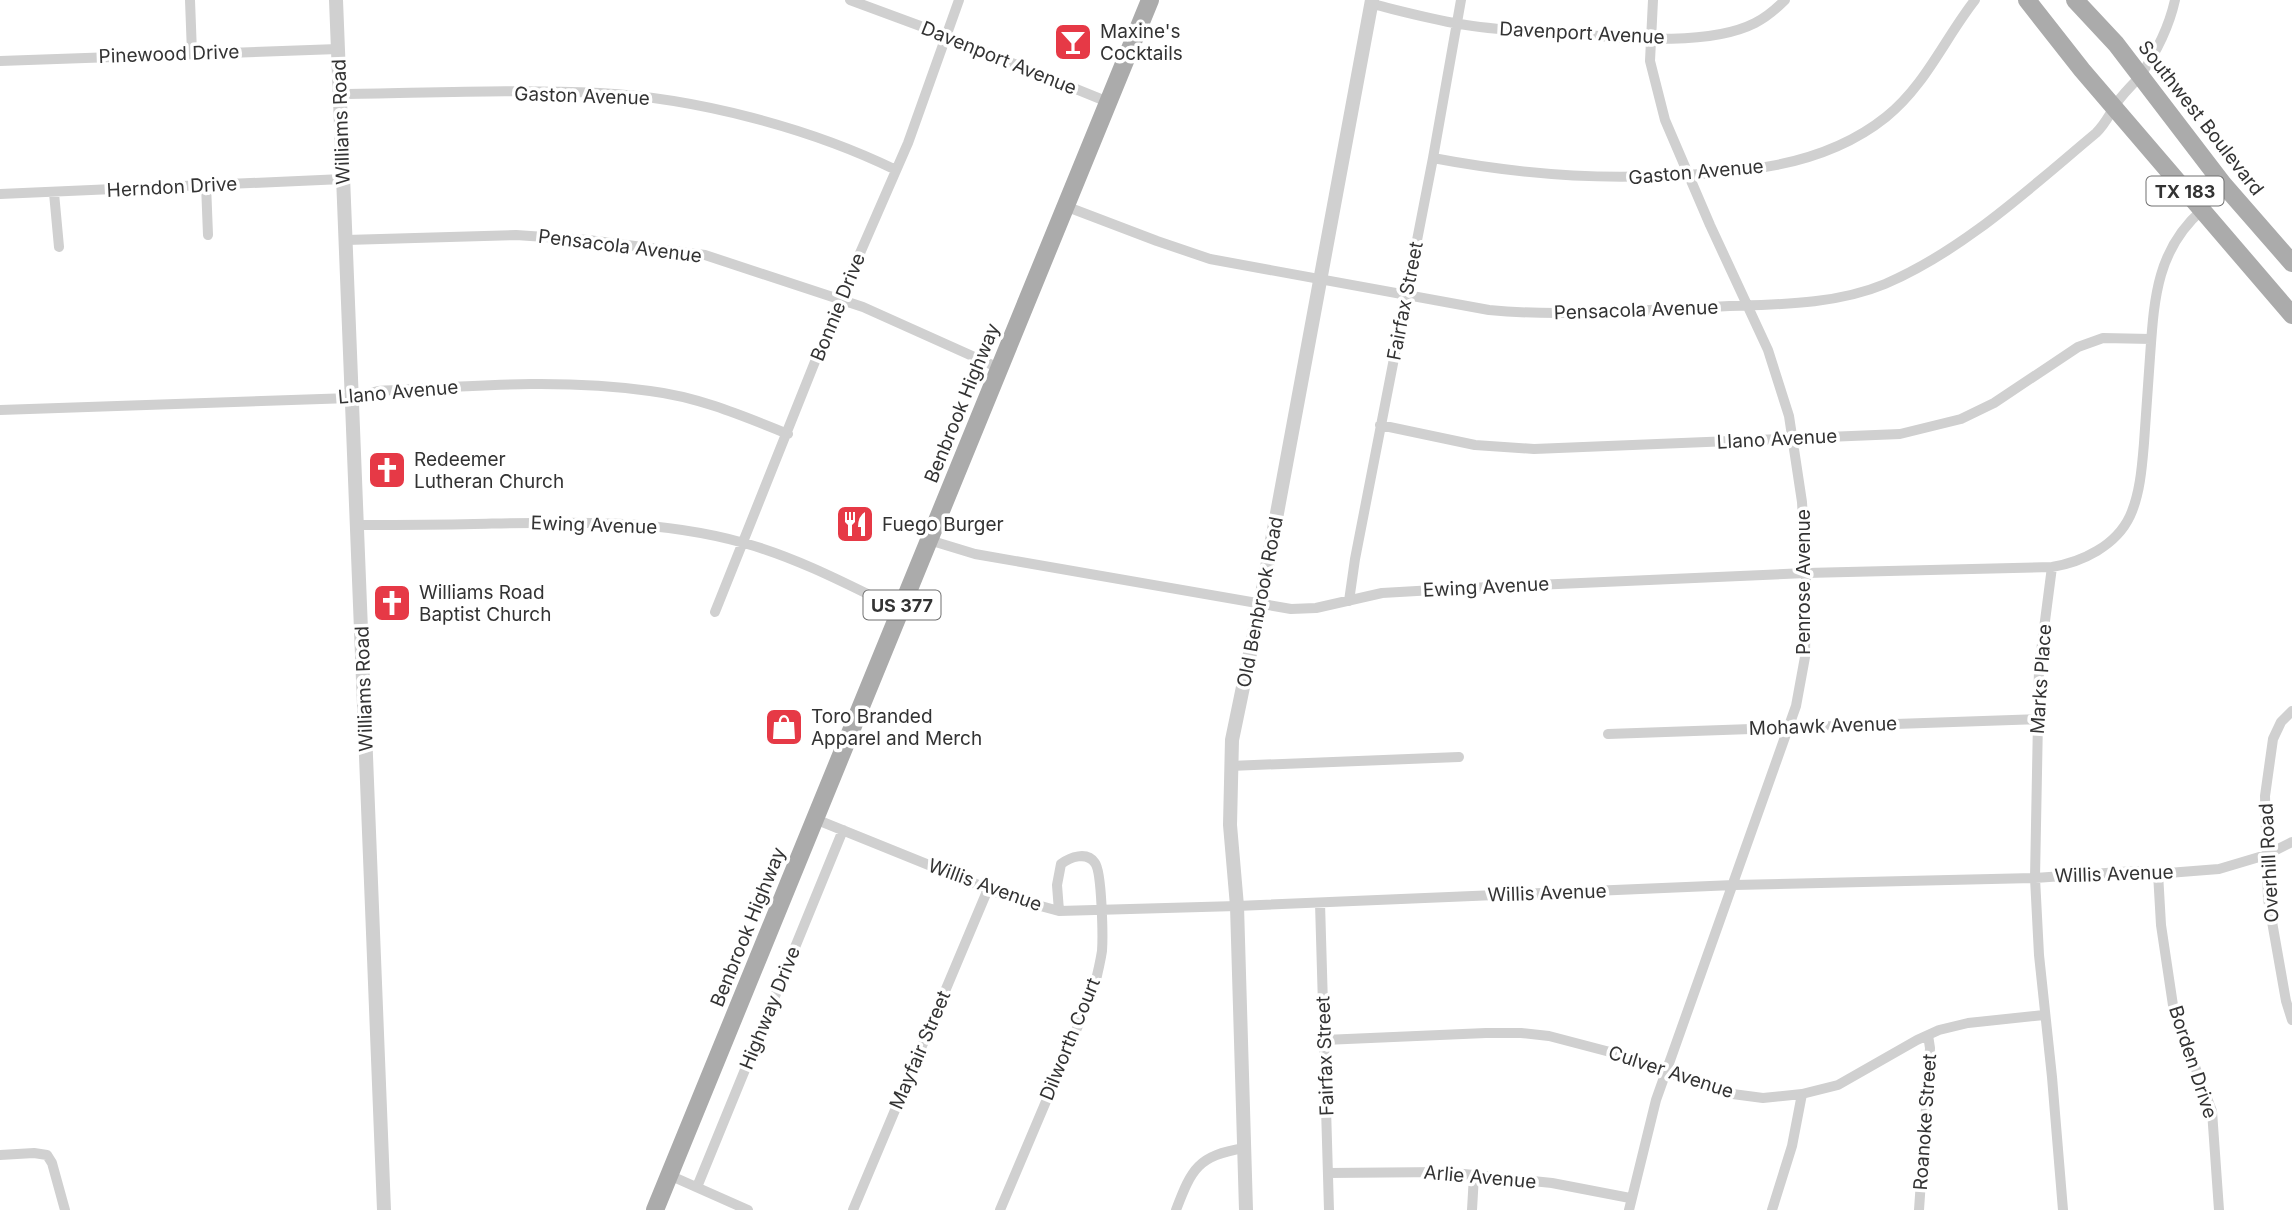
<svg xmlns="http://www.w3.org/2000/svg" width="2292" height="1210" viewBox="0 0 2292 1210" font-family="Inter,sans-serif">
  <rect width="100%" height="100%" fill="#fff"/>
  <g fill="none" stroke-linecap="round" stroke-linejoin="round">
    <path stroke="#d0d0d0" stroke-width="10" d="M190 0 192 53
      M850 0 923 27 1108 102
      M1372 4C1401 11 1430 19 1460 24 1493 30 1527 31 1560 33 1615 37 1706 48 1755 23 1767 17 1776 9 1785 0
      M0 61 338 49
      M340 94C426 93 514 89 600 93 696 98 810 128 896 170
      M1433 158C1507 172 1579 179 1654 176 1734 173 1820 170 1886 117 1925 86 1945 38 1975 0
      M206 184 208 235
      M54 193 59 247
      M0 194 343 179
      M1065 206 1157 241 1210 259 1489 310C1561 317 1634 310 1706 307 1765 304 1830 307 1885 284 1964 250 2030 188 2096 133 2105 124 2108 117 2115 106 2121 95 2132 86 2140 76 2156 53 2169 27 2175 0
      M346 240 516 235 588 240 705 255 863 307 999 368
      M0 410 351 398 378 391C469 386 560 378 650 391 699 397 743 416 788 434
      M1380 425 1475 445 1534 449 1900 434 1961 419 1994 403 2078 347 2103 338 2151 339
      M357 525C396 525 435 525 474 524 565 522 655 518 744 543 798 558 849 585 900 610
      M929 540 975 554 1291 609 1316 608 1382 593 1469 588 1806 573 2052 567C2082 562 2116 546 2130 516 2140 494 2142 467 2144 443 2146 414 2148 385 2150 357 2154 301 2156 250 2202 210
      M2052 567 2039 667 2035 878 2039 955 2052 1077 2063 1210
      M1349 601 1355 559 1433 158 1461 0
      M715 612 840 299 908 143 959 0
      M2292 711 2281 722 2273 739 2265 796 2268 899 2286 1001 2292 1020
      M1608 734 2038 719
      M1230 766 1459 757
      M815 819 1008 897 1059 911 1237 906 1734 885 2035 878 2134 871 2168 873 2219 869 2266 855 2292 842
      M2158 873 2161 925 2174 1012 2212 1111 2219 1210
      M1320 903 1329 1210
      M1324 1040 1486 1033H1521L1549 1036 1610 1052 1725 1093 1763 1098 1802 1094 1838 1085 1917 1040 1939 1030 1968 1023 2044 1015
      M0 1155 34 1153 47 1155 52 1163 65 1210
      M1328 1173 1444 1172 1552 1183 1630 1198
      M669 1175 748 1210
      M697 1187 843 830
      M853 1210 988 889
      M1000 1210 1094 988C1097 976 1100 964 1102 951 1103 937 1102 872 1095 863 1087 851 1070 857 1061 864L1057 885 1059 911
      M1176 1210C1192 1168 1198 1156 1244 1148
      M1472 1210 1474 1175
      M1629 1210 1656 1100 1796 706 1805 657 1806 573 1802 502 1789 416 1768 350 1710 225 1665 120 1650 61 1653 0
      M1772 1210 1792 1146 1802 1094
      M1919 1210 1930 1048 1928 1035"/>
    <path stroke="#d0d0d0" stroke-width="14" d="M336 0 384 1210
      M1246 1210 1237 906 1230 825 1232 740 1260 605 1372 0"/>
    <path stroke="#ababab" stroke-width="18" d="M2027 0 2082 70 2292 315
      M2075 0 2116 44 2223 184 2292 263
      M655 1210 1150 0"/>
  </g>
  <defs>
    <symbol id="bar-square" viewBox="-11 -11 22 22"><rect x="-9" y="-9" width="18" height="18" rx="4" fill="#e63946" stroke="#fff"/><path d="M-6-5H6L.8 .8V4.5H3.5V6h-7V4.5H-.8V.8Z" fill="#fff"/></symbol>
    <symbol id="church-square" viewBox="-11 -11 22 22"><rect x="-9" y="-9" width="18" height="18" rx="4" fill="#e63946" stroke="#fff"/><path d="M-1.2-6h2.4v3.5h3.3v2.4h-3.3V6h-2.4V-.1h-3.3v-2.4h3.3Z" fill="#fff"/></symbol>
    <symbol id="restaurant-square" viewBox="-11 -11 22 22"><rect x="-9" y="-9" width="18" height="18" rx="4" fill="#e63946" stroke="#fff"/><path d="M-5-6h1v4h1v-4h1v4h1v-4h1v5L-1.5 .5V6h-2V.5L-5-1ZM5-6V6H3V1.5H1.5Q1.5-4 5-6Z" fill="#fff"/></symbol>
    <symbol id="shop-square" viewBox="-11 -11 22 22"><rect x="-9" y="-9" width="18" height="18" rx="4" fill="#e63946" stroke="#fff"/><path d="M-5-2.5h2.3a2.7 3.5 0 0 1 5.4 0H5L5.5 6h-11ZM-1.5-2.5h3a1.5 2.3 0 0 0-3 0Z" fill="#fff"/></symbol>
  </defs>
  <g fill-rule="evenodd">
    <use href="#bar-square" x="1051" y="20" width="44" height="44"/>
    <use href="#church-square" x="365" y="448" width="44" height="44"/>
    <use href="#restaurant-square" x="833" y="502" width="44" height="44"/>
    <use href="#church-square" x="370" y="581" width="44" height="44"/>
    <use href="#shop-square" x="762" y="705" width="44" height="44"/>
  </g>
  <g text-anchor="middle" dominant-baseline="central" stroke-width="7" stroke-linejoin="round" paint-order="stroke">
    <g fill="#fff" stroke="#707070" stroke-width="2">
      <rect x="2146.5" y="176.5" width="77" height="29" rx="5"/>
      <rect x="863.5" y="590.5" width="77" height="29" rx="5"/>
    </g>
    <g font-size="18" font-weight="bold" fill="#333">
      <text x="2185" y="191">TX 183</text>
      <text x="902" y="605">US 377</text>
    </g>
    <g font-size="19" fill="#333" stroke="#fff" text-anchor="start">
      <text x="1100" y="31">Maxine's<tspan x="1100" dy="22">Cocktails</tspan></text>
      <text x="414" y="459">Redeemer<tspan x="414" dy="22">Lutheran Church</tspan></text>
      <text x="882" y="524">Fuego Burger</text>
      <text x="419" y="592">Williams Road<tspan x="419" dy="22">Baptist Church</tspan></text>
      <text x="811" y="716">Toro Branded<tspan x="811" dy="22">Apparel and Merch</tspan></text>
    </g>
    <g font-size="19" fill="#333" stroke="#fff">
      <text transform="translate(1582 33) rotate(3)">Davenport Avenue</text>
      <text transform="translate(169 54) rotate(-2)">Pinewood Drive</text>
      <text transform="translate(999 58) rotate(22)">Davenport Avenue</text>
      <text transform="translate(582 96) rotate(2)">Gaston Avenue</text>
      <text transform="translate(2201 118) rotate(52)">Southwest Boulevard</text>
      <text transform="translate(341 122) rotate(-92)">Williams Road</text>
      <text transform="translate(1696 172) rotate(-5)">Gaston Avenue</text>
      <text transform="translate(172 187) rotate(-3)">Herndon Drive</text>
      <text transform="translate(620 246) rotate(7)">Pensacola Avenue</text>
      <text transform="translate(1405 301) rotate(-79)">Fairfax Street</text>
      <text transform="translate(838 307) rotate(-68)">Bonnie Drive</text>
      <text transform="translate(1636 310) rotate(-2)">Pensacola Avenue</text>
      <text transform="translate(398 392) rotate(-5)">Llano Avenue</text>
      <text transform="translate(962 403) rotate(-68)">Benbrook Highway</text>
      <text transform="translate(1777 439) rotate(-3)">Llano Avenue</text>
      <text transform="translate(594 525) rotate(2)">Ewing Avenue</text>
      <text transform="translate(1803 582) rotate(-90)">Penrose Avenue</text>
      <text transform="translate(1486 587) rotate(-3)">Ewing Avenue</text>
      <text transform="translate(1260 602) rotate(-79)">Old Benbrook Road</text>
      <text transform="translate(2041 679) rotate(-86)">Marks Place</text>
      <text transform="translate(364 689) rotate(-92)">Williams Road</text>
      <text transform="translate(1823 726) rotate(-2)">Mohawk Avenue</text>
      <text transform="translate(2269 863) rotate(-93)">Overhill Road</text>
      <text transform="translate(2114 874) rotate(-2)">Willis Avenue</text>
      <text transform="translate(985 885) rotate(20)">Willis Avenue</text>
      <text transform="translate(1547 893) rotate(-2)">Willis Avenue</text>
      <text transform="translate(748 927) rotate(-68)">Benbrook Highway</text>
      <text transform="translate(770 1008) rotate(-68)">Highway Drive</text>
      <text transform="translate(1070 1039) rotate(-68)">Dilworth Court</text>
      <text transform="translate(920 1050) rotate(-67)">Mayfair Street</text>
      <text transform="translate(1325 1056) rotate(-92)">Fairfax Street</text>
      <text transform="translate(2193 1062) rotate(72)">Borden Drive</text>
      <text transform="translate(1671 1072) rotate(18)">Culver Avenue</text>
      <text transform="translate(1925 1122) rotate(-86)">Roanoke Street</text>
      <text transform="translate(1480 1177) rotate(5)">Arlie Avenue</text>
    </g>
  </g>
</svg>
